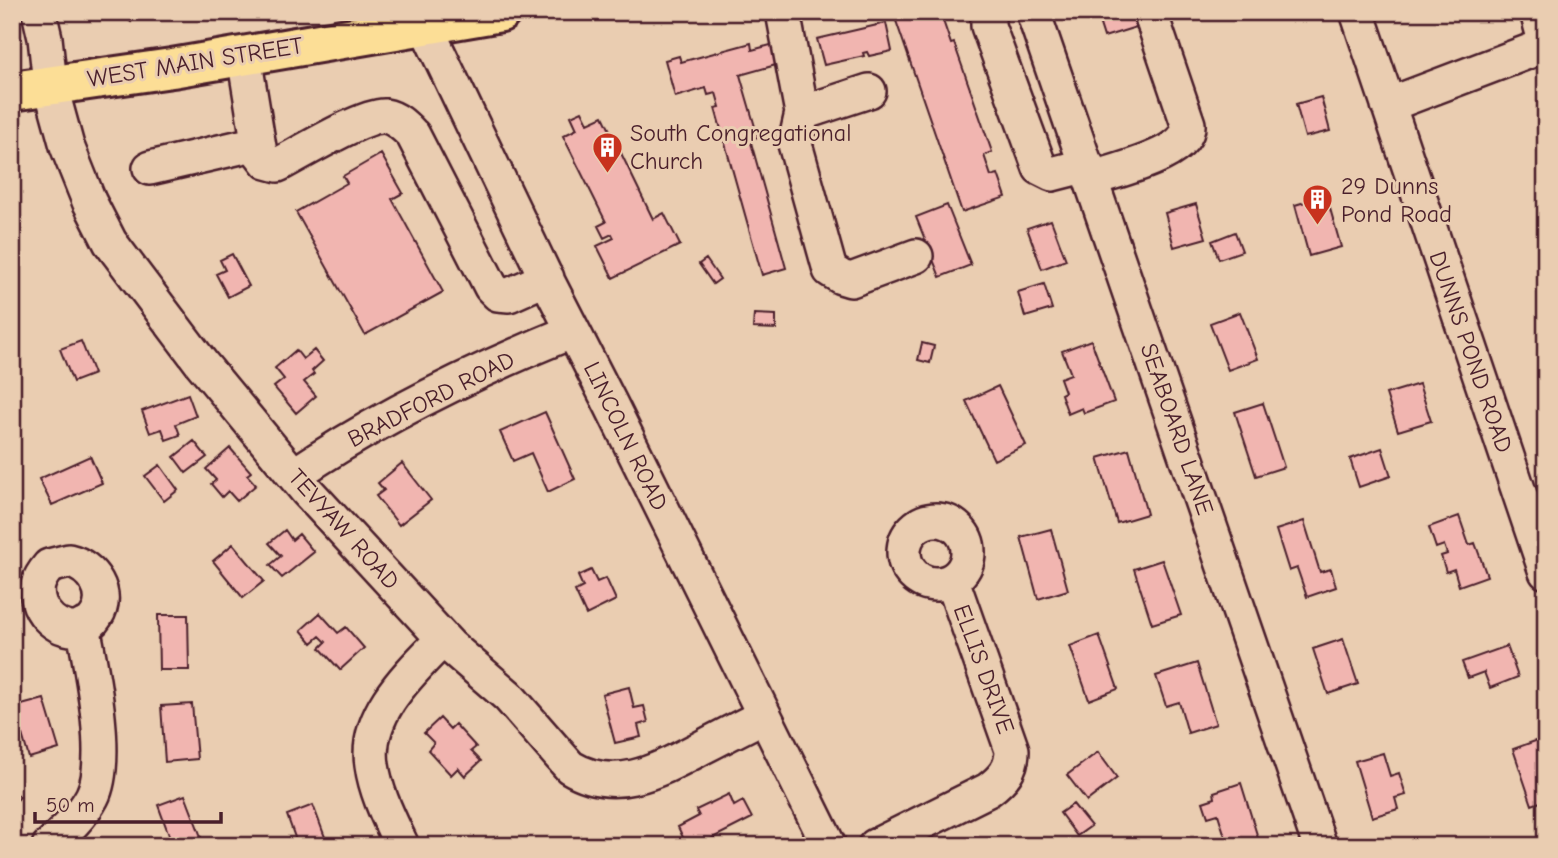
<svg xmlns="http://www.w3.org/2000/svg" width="1558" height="858" viewBox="0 0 1558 858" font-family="'Comic Neue',sans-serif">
  <rect width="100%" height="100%" fill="#eacdb1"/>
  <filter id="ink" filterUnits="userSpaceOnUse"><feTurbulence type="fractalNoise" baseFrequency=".0143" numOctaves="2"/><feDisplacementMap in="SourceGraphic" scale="14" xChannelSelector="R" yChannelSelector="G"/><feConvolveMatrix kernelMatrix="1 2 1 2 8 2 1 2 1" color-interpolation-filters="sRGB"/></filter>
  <g filter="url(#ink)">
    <path fill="#f1b5b0" stroke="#4a1f2b" stroke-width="2" d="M119 12H138L131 22Z
      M893 12H940L951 44 954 43 992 152 984 155 991 176 998 174 1006 197 962 212Z
      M1096 12H1145L1149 23 1104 37Z
      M886 23 892 51 869 56 867 52 863 53 864 56 824 65 817 39Z
      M751 43 752 50 778 43 783 63 740 75 758 137 750 139 786 268 762 275 715 108 720 107 716 93 708 95 706 88 675 97 665 60 679 56 681 62Z
      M1321 97 1330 131 1305 137 1296 104Z
      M582 111 588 123 603 116 653 219 664 213 680 245 613 278 597 246 614 238 612 234 604 238 598 226 606 222 563 136 577 129 571 116Z
      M381 154 403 193 392 199 443 292 365 335 296 212 347 183 343 176Z
      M1318 198 1321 207 1329 205 1341 247 1309 256 1295 205Z
      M1196 204 1206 238 1174 247 1165 213Z
      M947 205 971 265 940 277 916 217Z
      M1051 220 1066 260 1042 269 1027 228Z
      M1235 232 1242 251 1219 259 1212 241Z
      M232 254 249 286 228 297 216 274 225 270 220 260Z
      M706 259 720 279 713 284 699 264Z
      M1044 284 1052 309 1025 317 1018 292Z
      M1240 312 1258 359 1228 370 1210 323Z
      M754 314 776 315V329L753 328Z
      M1091 340 1114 402 1084 413 1082 408 1068 414 1061 394 1065 392 1060 378 1071 374 1062 351Z
      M81 341 94 374 73 382 60 349Z
      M922 343 934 346 930 363 918 360Z
      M296 350 303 359 314 350 323 361 312 371 314 374 304 382 316 396 296 413 274 387 284 379 275 368Z
      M1419 384 1431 421 1398 431 1386 394Z
      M998 386 1026 445 994 460 966 401Z
      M188 394 196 416 176 424 180 435 166 440 162 429 150 433 142 411Z
      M1263 403 1284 467 1256 476 1235 412Z
      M545 412 575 479 548 492 531 453 513 461 500 432Z
      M194 441 207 457 186 473 174 457Z
      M230 448 251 472 247 475 256 485 237 501 228 491 222 497 211 484 216 480 206 469Z
      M1382 448 1391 476 1359 487 1350 459Z
      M1129 449 1147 514 1117 523 1098 458Z
      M90 456 102 483 52 505 39 479Z
      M402 463 431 500 399 525 376 496 384 490 378 483Z
      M160 465 178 490 164 501 145 476Z
      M1459 516 1469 545 1475 543 1487 576 1459 586 1454 569 1446 572 1441 556 1447 554 1444 545 1436 548 1429 527Z
      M1304 521 1320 572 1331 569 1336 587 1307 597 1297 568 1289 571 1276 530Z
      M1051 529 1068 590 1038 599 1021 537Z
      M285 530 292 540 299 534 314 552 282 578 270 565 281 556 269 543Z
      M233 544 264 581 243 598 213 561Z
      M1162 560 1181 615 1152 624 1134 569Z
      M591 570 597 582 606 578 616 600 586 615 575 591 583 587 578 576Z
      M320 613 338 633 346 627 364 648 340 670 320 648 326 642 320 636 312 643 301 630Z
      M158 615H188L189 670H159Z
      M1099 635 1118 689 1089 700 1070 646Z
      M1343 639 1358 684 1328 694 1313 649Z
      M1507 646 1518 677 1490 688 1484 672 1468 678 1462 662Z
      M1197 663 1216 724 1188 733 1179 702 1166 706 1156 676Z
      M629 687 634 708 644 706 648 722 638 725 641 737 615 743 602 694Z
      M44 699 59 749 29 758 14 707Z
      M192 704 197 759 165 762 161 706Z
      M440 718 450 729 455 724 476 747 471 751 481 761 465 776 458 768 451 775 428 750 434 743 424 733Z
      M1538 740 1546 763V800L1532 805 1513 749Z
      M1098 752 1117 778 1087 801 1067 775Z
      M1383 753 1390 776 1399 773 1406 795 1395 798 1398 809 1372 817 1355 761Z
      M1241 783 1258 838 1228 846 1218 814 1208 817 1203 802 1215 798 1214 792Z
      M12 789 20 797 12 805Z
      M729 794 734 806 743 801 752 818 697 846H687L678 827 699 816 696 810Z
      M185 795 203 842 195 846H173L158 805Z
      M1073 804 1091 826 1077 836 1060 813Z
      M313 805 326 840 310 846H298L287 815Z
      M498 836 503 846H480Z"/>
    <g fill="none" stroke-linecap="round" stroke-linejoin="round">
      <defs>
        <path id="minor" d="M39 12 45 38 50 84 67 146 89 201 110 242 202 364 306 490 450 646 508 696 570 767C616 795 659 770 701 748 722 737 743 726 764 716
          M783 12 802 113 795 144 830 270 841 277 851 280 916 256
          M988 12V26L1040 168 1052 174 1087 165
          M1033 12 1320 846
          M1357 12 1546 572
          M1537 12 1546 45
          M425 25 548 282 610 403 829 846
          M244 56 260 153 267 162 278 165C299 154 365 114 385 116 397 118 405 127 413 135L491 287 498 294 509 295 547 278
          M1388 105 1546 45
          M802 113 869 91
          M150 168 258 143
          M1092 179C1116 170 1190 155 1188 124L1150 12
          M294 475C381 416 477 370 573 331
          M904 552a32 32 0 1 1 64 0a32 32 0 1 1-64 0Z
          M69 561C92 566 111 594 96 616 81 640 50 628 40 605 34 589 38 579 49 566Z
          M49 846C64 832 82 816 92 797 111 761 91 667 83 626
          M402 846C390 820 376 794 372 765 364 714 411 672 443 639
          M875 846 988 790C1003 779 1012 769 1012 750L952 580"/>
        <path id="major" d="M12 91 172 68 501 12"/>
      </defs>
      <use href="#minor" stroke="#4a1f2b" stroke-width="38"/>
      <use href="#major" stroke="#4a1f2b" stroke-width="44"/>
      <use href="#minor" stroke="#eacdb1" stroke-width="33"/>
      <use href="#major" stroke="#fcde96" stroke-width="38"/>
    </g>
  </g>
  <defs>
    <symbol id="building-pin" viewBox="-11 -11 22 30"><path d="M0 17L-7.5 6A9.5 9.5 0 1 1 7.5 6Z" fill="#c8321e" stroke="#eacdb1"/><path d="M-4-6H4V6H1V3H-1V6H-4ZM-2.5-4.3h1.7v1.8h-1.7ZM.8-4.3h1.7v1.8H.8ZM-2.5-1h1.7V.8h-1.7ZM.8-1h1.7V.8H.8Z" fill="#fff"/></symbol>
  </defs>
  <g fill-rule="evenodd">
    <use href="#building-pin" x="590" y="130" width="35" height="47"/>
    <use href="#building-pin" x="1300" y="182" width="35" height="47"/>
  </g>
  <g text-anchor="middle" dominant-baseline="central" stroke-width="6" stroke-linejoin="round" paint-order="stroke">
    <g font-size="24" fill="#4a1f2b" stroke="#eacdb1">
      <text transform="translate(195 62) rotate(-9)">WEST MAIN STREET</text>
      <text transform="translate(1471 352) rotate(71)">DUNNS POND ROAD</text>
      <text transform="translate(431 399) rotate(-27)">BRADFORD ROAD</text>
      <text transform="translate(1177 429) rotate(71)">SEABOARD LANE</text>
      <text transform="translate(626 436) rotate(64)">LINCOLN ROAD</text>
      <text transform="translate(344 529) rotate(48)">TEVYAW ROAD</text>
      <text transform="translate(984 669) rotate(70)">ELLIS DRIVE</text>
    </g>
    <g font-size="24" fill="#4a1f2b" stroke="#eacdb1" text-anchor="start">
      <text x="630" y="133">South Congregational<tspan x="630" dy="28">Church</tspan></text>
      <text x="1341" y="186">29 Dunns<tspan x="1341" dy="28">Pond Road</tspan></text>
    </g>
  </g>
  <rect width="1558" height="858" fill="none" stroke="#eacdb1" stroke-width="42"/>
  <rect x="21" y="21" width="1516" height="816" fill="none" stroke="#4a1f2b" stroke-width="2.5" filter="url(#ink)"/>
  <path d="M35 812v10h186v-10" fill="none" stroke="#4a1f2b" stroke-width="3.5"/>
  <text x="46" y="812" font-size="21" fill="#4a1f2b" stroke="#eacdb1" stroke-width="5" paint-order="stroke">50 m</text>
</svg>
